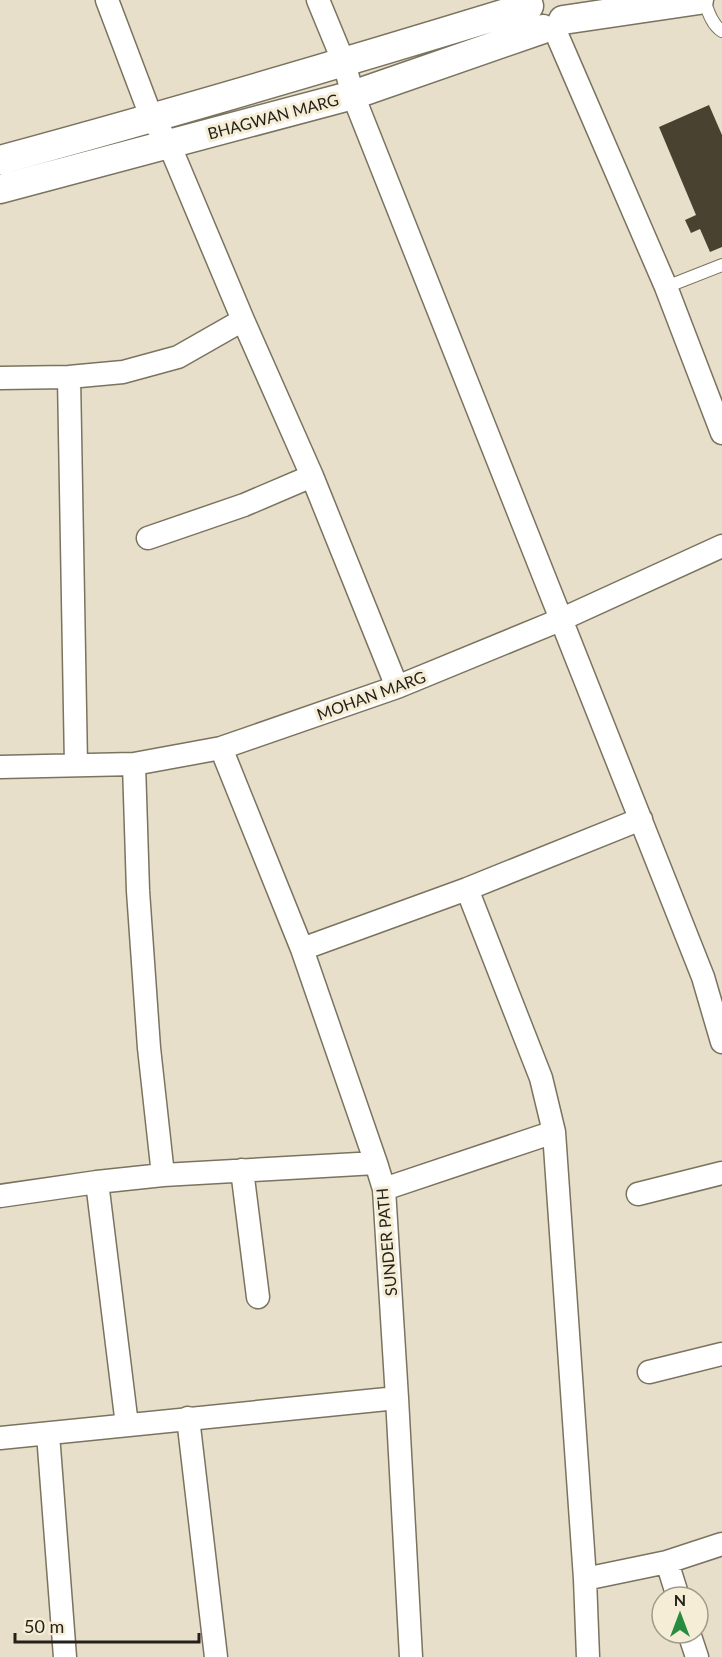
<svg xmlns="http://www.w3.org/2000/svg" width="722" height="1657" viewBox="0 0 722 1657" font-family="Lato,sans-serif">
  <rect width="100%" height="100%" fill="#e7dfc9"/>
  <path fill="#494230" d="M709 105 722 135V247L710 252 700 229 691 233 685 220 696 215 659 127Z"/>
  <g fill="none" stroke-linecap="round" stroke-linejoin="round">
    <defs>
      <path id="service" d="M704 0C708 11 712 25 722 31
        M666 287 722 265"/>
      <path id="minor" d="M107 0 152 119 169 144 243 320 312 476 397 687
        M318 0 344 63 353 95 703 977 722 1042
        M554 28 666 287 722 433
        M69 377 76 765
        M0 378 69 377 123 372 178 357 243 320
        M148 538 244 505 312 476
        M221 748 302 949 376 1163 384 1189 397 1398 411 1657
        M134 764 138 891 149 1048 163 1175
        M0 767 134 764 221 748 397 687 560 620 722 546
        M302 949 467 889 641 819
        M554 1132 585 1579 588 1657
        M242 1170 258 1297
        M97 1182 127 1425
        M384 1189 554 1132 541 1078 467 889
        M638 1194 722 1173
        M0 1196 97 1182 163 1175 376 1163
        M649 1372 722 1354
        M188 1418 216 1657
        M48 1434 65 1657
        M0 1438 397 1398
        M667 1562 678 1597
        M585 1579 667 1562 722 1544
        M689 1633 697 1657"/>
      <path id="tertiary" d="M563 20 699 0
        M0 160C177 112 353 60 529 6
        M0 189 353 95 543 29"/>
    </defs>
    <use href="#service" stroke="#7a735f" stroke-width="14"/>
    <use href="#minor" stroke="#7a735f" stroke-width="25"/>
    <use href="#tertiary" stroke="#7a735f" stroke-width="31"/>
    <use href="#service" stroke="#fff" stroke-width="12"/>
    <use href="#minor" stroke="#fff" stroke-width="22"/>
    <use href="#tertiary" stroke="#fff" stroke-width="28"/>
  </g>
  <g text-anchor="middle" dominant-baseline="central" stroke-width="6" stroke-linejoin="round" paint-order="stroke">
    <g font-size="16" fill="#232118" stroke="#f5edd6">
      <text transform="translate(273 116) rotate(-15)">BHAGWAN MARG</text>
      <text transform="translate(371 695) rotate(-20)">MOHAN MARG</text>
      <text transform="translate(386 1242) rotate(-95)">SUNDER PATH</text>
    </g>
  </g>
  <g transform="translate(680 1615)"><circle r="28" fill="#f5edd6" stroke="#a19b8a" stroke-width="1.5"/>
  <path d="M0-4.5L10 22L0 15L-10 22Z" fill="#288c40"/>
  <text y="-9" font-size="16" font-weight="bold" text-anchor="middle" fill="#232118">N</text>
  </g>
  <path d="M15 1633v9h184v-9" fill="none" stroke="#232118" stroke-width="3"/>
  <text x="24" y="1633" font-size="18" fill="#232118" stroke="#f5edd6" stroke-width="4.5" paint-order="stroke">50 m</text>
</svg>
